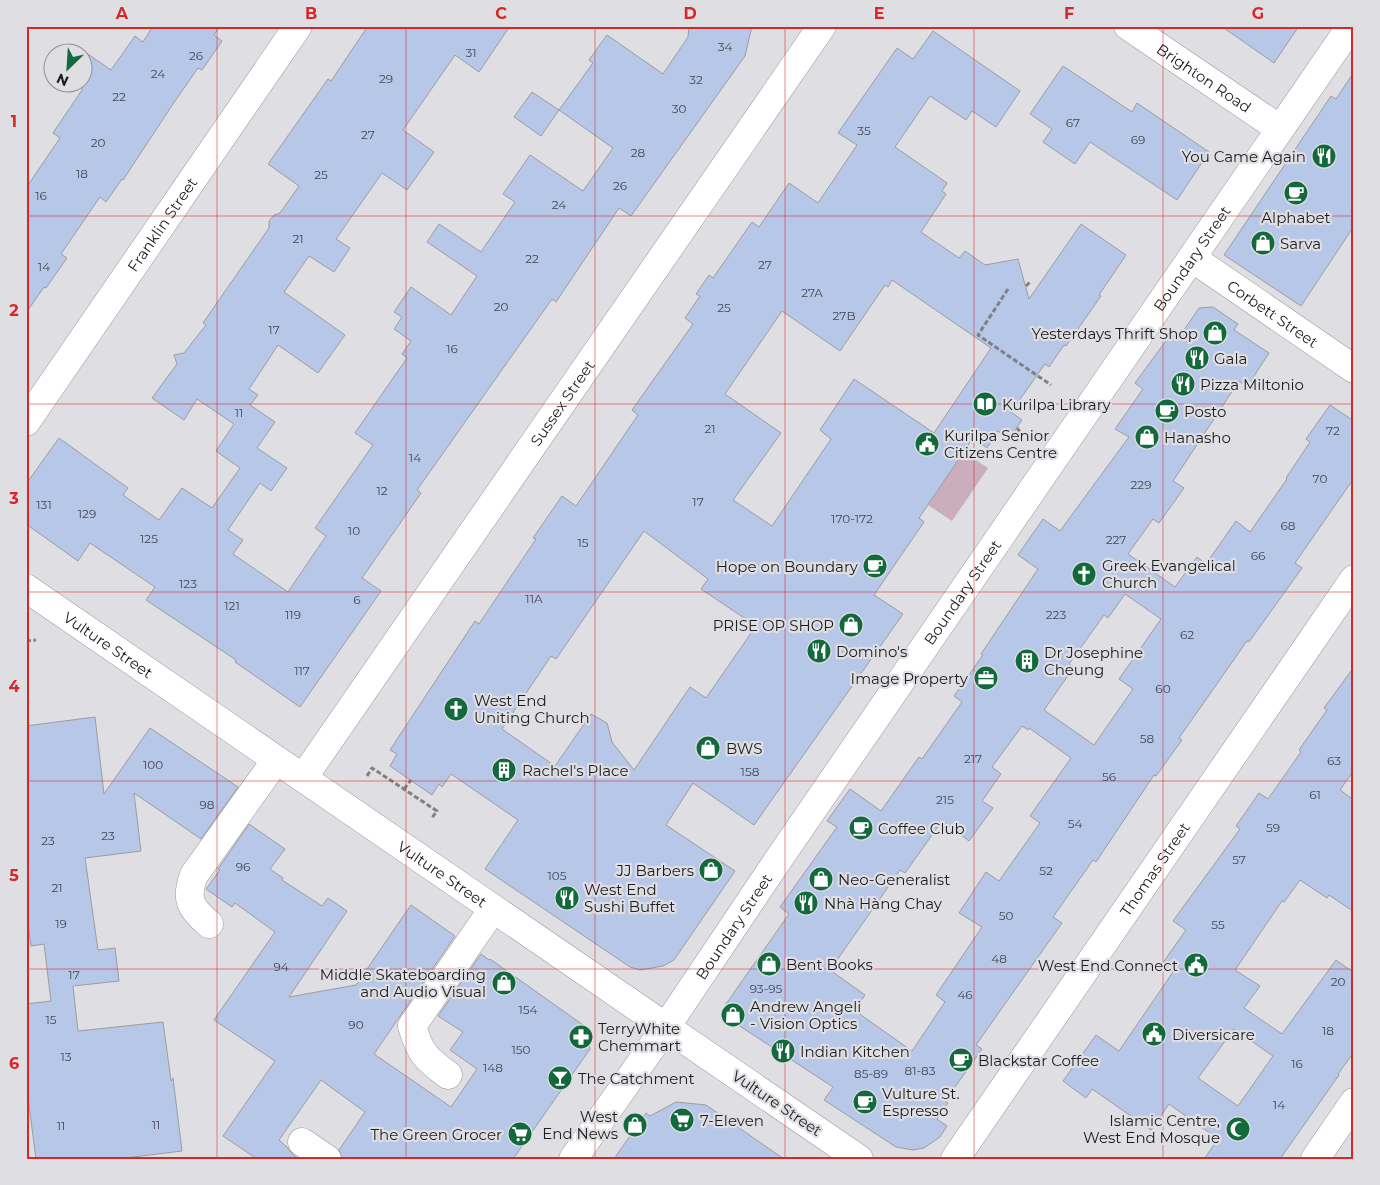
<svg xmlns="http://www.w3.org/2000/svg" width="1380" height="1185" viewBox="0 0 1380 1185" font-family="Montserrat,sans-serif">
  <rect width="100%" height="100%" fill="#dfdee2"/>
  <path fill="#caaebb" d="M963 452 988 468 952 521 928 505Z"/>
  <path fill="#b7c7e8" stroke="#9c9da1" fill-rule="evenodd" d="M153 26H220L214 35 222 41 202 70 198 68 173 104 123 180 122 179 106 202 100 197 61 254 67 258 46 288 44 287 26 313V188L60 138 53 133 82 90V50L111 70 135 36 143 42Z
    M368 26H510L479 72 455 55 403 130 434 152 407 190 382 173 336 239 350 248 334 272 309 256 284 292 345 335 318 373 278 345 249 389 258 395 250 405 275 422 257 448 287 468 271 491 260 483 228 530 243 540 233 554 288 592 326 536 315 528 373 445 355 433 407 358 402 354 411 341 394 329 402 317 394 312 411 287 451 315 477 276 427 242 439 224 481 252 515 202 503 194 530 155 583 191 613 148 559 110 593 63 589 60 607 35 663 74 688 37 689 26H752L745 56 631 216 619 208 556 302 552 299 417 490 421 493 362 578 381 591 300 707 235 662 236 660 146 600 155 587 90 543 78 561 26 524V484L59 438 128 488 123 495 159 520 182 488 212 508 240 468 216 451 234 424 197 399 184 420 152 398 177 364 174 355 184 353 206 325 203 323 269 228V221L274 215 280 213 299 186 268 164 328 79 331 81Z
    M1221 26H1299L1274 63Z
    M933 31 1020 91 996 127 972 111 966 120 930 96 895 147 947 183 942 191 946 194 921 232 959 258 965 251 985 265 1018 259 1029 299 1081 224 1126 255 1099 295 1101 296 1066 346 1064 345 1049 367 1045 364 1011 412 1022 420 1009 439 998 431 987 448 973 438 919 518 924 522 874 595 903 614 754 825 693 783 666 825 735 871 674 960 663 966 640 970 630 967 485 869 518 820 451 774 442 787 439 784 432 795 390 766 397 754 390 750 475 621 479 624 536 539 533 538 562 496 576 506 638 415 632 410 693 324 685 318 700 296 696 294 709 275 713 278 752 222 759 227 789 183 818 203 857 145 838 133 897 48 913 59ZM892 280 991 348 934 433 854 379 820 430 831 439 772 526 733 500 781 433 725 394 782 311 840 351 885 285 888 287ZM644 531 708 579 701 589 756 626 706 698 690 687 634 770 612 742 607 723 591 714 555 766 502 729 551 656 556 659Z
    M1063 66 1132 112 1137 103 1209 152 1177 200 1090 142 1075 164 1043 142 1052 129 1030 114Z
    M1354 72V226L1301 306 1224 255 1331 96 1336 99Z
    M532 92 559 110 541 136 514 117Z
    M1213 307 1238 324 1234 330 1269 353 1247 387 1239 381 1173 481 1184 488 1159 523 1153 519 1128 554 1175 587 1197 557 1206 564 1236 521 1250 532 1287 479 1286 478 1310 442 1306 439 1330 405 1354 421V478L1295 563 1302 568 1249 642 1247 641 1179 738 1182 740 1156 776 1154 775 1096 862 1093 860 1053 917 1062 923 976 1045 982 1049 945 1101 948 1103 937 1119 947 1126 940 1137 924 1148 913 1150 896 1147 824 1100 833 1087 732 1021 727 1013 726 1004 789 914 780 907 837 827 827 821 850 789 881 811 919 757 922 759 962 702 954 696 983 655 981 654 1038 569 1018 555 1043 519 1060 531 1129 437 1115 429 1143 389 1135 383 1171 334 1178 339 1199 308ZM1125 594 1161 619 1119 679 1133 689 1094 745 1044 710 1074 667 1069 664 1104 615 1108 618ZM1022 726 1028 730 1029 728 1071 758 1030 816 1040 823 999 881 986 872 959 913 982 927 936 995 945 1002 912 1051 854 1010 865 995 830 970 900 870 905 873 942 821 969 841 993 808 982 801 1001 774 992 767Z
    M1354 667V770L1340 790 1354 800V912L1329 895 1327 898 1300 880 1284 902 1282 901 1235 970 1260 986 1244 1008 1282 1034 1336 960 1354 973V1052L1338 1074 1339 1075 1280 1159H1204L1218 1139 1169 1104 1151 1130 1092 1089 1086 1098 1063 1081 1096 1035 1119 1051 1173 972 1162 964 1186 930 1173 921 1240 829 1236 826 1259 793 1268 799 1301 752 1299 750 1327 710 1324 708ZM1234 1029 1273 1056 1238 1106 1198 1078Z
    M95 717 104 794 150 728 238 787 201 839 134 793 141 851 85 858 98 950 115 948 119 981 73 986 78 1031 163 1022 171 1081 173 1078 182 1151 117 1159H36L26 1082V1004L51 1001 44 944 31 946 26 910V726Z
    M249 824 285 849 270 869 283 878 282 880 322 906 328 898 347 911 289 997 356 985 411 905 455 936 374 1054 451 1107 477 1069 450 1050 463 1032 438 1016 481 954 489 960 490 959 586 1027 590 1049 513 1159H342L339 1150 365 1112 321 1080 279 1140 287 1147 293 1155 299 1159H257L223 1136 275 1061 214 1020 275 932 235 903 232 907 206 889 220 870 218 869Z
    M676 1102 706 1105 784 1159H614L646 1113 650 1116Z"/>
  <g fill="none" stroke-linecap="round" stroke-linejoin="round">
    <defs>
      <g id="minor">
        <path id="s1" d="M1128 26 1280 129"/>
        <path id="s2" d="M1192 258 1354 369"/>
        <path id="s3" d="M26 422 298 26"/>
        <path id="s4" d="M303 778 822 26"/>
        <path d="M209 924C190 908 185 899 194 875L276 760"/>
        <path d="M448 1075C425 1058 420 1053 412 1026L493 909"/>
        <path d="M302 1142 327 1159"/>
        <path id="s5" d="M859 1159 666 1027 778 860 1351 26"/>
        <path id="s6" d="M955 1159 1354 579"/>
        <path d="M1315 1159 1354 1102"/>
      </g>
      <g id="major">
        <path id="s7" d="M26 588 666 1027 573 1159"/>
      </g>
    </defs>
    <use href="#minor" stroke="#9a999d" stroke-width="29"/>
    <use href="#major" stroke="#9a999d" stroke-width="29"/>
    <path stroke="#818083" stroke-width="3" stroke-dasharray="5 2.5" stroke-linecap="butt" d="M1026 286 1030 282
      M1008 289 978 335 1051 385
      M1017 428 1020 432
      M26 641 36 640
      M367 776 372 768 437 811 431 819
      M404 789 411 780"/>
    <use href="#minor" stroke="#fff" stroke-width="28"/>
    <use href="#major" stroke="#fff" stroke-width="28"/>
  </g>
  <path fill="none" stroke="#d62828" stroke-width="1" stroke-opacity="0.55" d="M217 26V1159M406 26V1159M595 26V1159M785 26V1159M974 26V1159M1163 26V1159M26 216H1354M26 404H1354M26 592H1354M26 781H1354M26 969H1354"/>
  <defs>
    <symbol id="restaurant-disc" viewBox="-11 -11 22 22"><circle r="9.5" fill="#12693b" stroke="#dfdee2"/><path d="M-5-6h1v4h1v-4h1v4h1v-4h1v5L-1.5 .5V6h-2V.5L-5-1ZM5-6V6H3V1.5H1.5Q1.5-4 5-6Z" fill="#fff"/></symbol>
    <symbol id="cafe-disc" viewBox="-11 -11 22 22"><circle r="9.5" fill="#12693b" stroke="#dfdee2"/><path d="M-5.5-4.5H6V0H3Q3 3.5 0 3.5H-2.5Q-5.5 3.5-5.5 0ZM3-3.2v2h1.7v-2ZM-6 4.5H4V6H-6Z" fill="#fff"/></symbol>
    <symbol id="shop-disc" viewBox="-11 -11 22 22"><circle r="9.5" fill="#12693b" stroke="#dfdee2"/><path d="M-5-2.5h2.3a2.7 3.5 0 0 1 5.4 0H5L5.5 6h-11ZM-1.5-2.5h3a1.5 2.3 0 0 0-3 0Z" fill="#fff"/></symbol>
    <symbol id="library-disc" viewBox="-11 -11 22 22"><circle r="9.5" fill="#12693b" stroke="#dfdee2"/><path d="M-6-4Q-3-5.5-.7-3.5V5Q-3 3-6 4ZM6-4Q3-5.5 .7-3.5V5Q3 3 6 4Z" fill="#fff"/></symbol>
    <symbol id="civic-disc" viewBox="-11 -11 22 22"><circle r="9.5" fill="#12693b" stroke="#dfdee2"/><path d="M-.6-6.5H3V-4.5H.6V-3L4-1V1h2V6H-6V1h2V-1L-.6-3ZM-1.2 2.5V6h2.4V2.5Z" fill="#fff"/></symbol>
    <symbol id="church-disc" viewBox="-11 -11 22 22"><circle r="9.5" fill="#12693b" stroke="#dfdee2"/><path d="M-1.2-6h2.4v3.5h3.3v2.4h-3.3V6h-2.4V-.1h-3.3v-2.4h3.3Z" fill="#fff"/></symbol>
    <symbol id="building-disc" viewBox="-11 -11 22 22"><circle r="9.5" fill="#12693b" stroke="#dfdee2"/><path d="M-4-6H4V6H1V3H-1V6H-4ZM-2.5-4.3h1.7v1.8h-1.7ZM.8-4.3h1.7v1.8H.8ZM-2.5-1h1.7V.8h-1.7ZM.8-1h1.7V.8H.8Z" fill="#fff"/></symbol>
    <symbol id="office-disc" viewBox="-11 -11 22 22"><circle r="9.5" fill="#12693b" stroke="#dfdee2"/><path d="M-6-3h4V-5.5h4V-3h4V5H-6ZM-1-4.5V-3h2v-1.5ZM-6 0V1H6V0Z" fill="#fff"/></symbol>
    <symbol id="pharmacy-disc" viewBox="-11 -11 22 22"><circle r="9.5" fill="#12693b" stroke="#dfdee2"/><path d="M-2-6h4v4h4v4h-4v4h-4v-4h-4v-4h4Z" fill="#fff"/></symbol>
    <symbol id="bar-disc" viewBox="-11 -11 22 22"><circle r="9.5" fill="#12693b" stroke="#dfdee2"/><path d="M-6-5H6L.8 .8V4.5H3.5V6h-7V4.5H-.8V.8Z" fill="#fff"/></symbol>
    <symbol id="supermarket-disc" viewBox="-11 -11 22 22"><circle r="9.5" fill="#12693b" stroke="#dfdee2"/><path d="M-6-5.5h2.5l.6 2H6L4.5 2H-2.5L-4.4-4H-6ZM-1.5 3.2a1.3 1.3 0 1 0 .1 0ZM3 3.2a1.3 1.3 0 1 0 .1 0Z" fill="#fff"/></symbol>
    <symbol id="mosque-disc" viewBox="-11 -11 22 22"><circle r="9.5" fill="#12693b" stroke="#dfdee2"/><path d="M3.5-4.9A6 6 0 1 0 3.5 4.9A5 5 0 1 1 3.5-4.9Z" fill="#fff"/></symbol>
  </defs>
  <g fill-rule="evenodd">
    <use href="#restaurant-disc" x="1310" y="142" width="28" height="28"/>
    <use href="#cafe-disc" x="1282" y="179" width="28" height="28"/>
    <use href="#shop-disc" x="1249" y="229" width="28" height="28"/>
    <use href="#shop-disc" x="1201" y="319" width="28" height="28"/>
    <use href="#restaurant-disc" x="1183" y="344" width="28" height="28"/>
    <use href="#restaurant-disc" x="1169" y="370" width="28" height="28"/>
    <use href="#library-disc" x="971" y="390" width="28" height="28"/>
    <use href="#cafe-disc" x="1153" y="397" width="28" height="28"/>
    <use href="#shop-disc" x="1133" y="423" width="28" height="28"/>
    <use href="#civic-disc" x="913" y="430" width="28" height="28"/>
    <use href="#cafe-disc" x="861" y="552" width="28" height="28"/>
    <use href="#church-disc" x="1070" y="560" width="28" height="28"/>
    <use href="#shop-disc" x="837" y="611" width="28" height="28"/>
    <use href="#restaurant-disc" x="805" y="637" width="28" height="28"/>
    <use href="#building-disc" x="1013" y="647" width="28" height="28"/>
    <use href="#office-disc" x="972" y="664" width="28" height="28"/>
    <use href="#church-disc" x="442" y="695" width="28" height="28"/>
    <use href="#shop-disc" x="694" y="734" width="28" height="28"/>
    <use href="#building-disc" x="490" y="756" width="28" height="28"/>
    <use href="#cafe-disc" x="847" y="814" width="28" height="28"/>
    <use href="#shop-disc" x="697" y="856" width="28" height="28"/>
    <use href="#shop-disc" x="807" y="865" width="28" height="28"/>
    <use href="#restaurant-disc" x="553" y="884" width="28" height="28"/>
    <use href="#restaurant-disc" x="792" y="889" width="28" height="28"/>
    <use href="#shop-disc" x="755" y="950" width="28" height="28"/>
    <use href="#civic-disc" x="1182" y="951" width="28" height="28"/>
    <use href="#shop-disc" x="490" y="969" width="28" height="28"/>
    <use href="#shop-disc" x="719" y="1001" width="28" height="28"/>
    <use href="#civic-disc" x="1140" y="1020" width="28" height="28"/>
    <use href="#pharmacy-disc" x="567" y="1023" width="28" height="28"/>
    <use href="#restaurant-disc" x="769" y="1037" width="28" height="28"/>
    <use href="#cafe-disc" x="947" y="1046" width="28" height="28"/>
    <use href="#bar-disc" x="546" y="1064" width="28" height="28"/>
    <use href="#cafe-disc" x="851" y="1088" width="28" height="28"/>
    <use href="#supermarket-disc" x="668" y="1106" width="28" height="28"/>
    <use href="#shop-disc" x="621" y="1111" width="28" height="28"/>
    <use href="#mosque-disc" x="1224" y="1115" width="28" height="28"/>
    <use href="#supermarket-disc" x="506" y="1120" width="28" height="28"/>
  </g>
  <g text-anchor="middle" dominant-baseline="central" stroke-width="4.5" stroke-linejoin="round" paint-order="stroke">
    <g font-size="12" fill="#444851">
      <text x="725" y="46">34</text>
      <text x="471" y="52">31</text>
      <text x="196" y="55">26</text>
      <text x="158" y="73">24</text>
      <text x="386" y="78">29</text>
      <text x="696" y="79">32</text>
      <text x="119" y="96">22</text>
      <text x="679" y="108">30</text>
      <text x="1073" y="122">67</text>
      <text x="864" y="130">35</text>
      <text x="368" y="134">27</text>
      <text x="1138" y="139">69</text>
      <text x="98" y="142">20</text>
      <text x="638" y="152">28</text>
      <text x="82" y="173">18</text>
      <text x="321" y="174">25</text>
      <text x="620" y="185">26</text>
      <text x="41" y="195">16</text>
      <text x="559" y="204">24</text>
      <text x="298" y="238">21</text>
      <text x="532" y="258">22</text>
      <text x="765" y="264">27</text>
      <text x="44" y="266">14</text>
      <text x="812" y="292">27A</text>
      <text x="501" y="306">20</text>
      <text x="724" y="307">25</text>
      <text x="844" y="315">27B</text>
      <text x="274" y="329">17</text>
      <text x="452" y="348">16</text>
      <text x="239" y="412">11</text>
      <text x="710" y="428">21</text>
      <text x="1333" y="430">72</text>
      <text x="415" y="457">14</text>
      <text x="1320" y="478">70</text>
      <text x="1141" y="484">229</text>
      <text x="382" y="490">12</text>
      <text x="698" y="501">17</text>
      <text x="44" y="504">131</text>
      <text x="87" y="513">129</text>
      <text x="852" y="518">170-172</text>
      <text x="1288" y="525">68</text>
      <text x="354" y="530">10</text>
      <text x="149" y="538">125</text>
      <text x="1116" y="539">227</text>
      <text x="583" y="542">15</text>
      <text x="1258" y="555">66</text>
      <text x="188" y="583">123</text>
      <text x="534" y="598">11A</text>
      <text x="357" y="599">6</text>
      <text x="232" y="605">121</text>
      <text x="293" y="614">119</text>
      <text x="1056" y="614">223</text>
      <text x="1187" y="634">62</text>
      <text x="302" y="670">117</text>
      <text x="1163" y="688">60</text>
      <text x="1147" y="738">58</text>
      <text x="973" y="758">217</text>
      <text x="1334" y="760">63</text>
      <text x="153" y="764">100</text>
      <text x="750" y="771">158</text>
      <text x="1109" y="776">56</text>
      <text x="1315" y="794">61</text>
      <text x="945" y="799">215</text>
      <text x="207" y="804">98</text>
      <text x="1075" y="823">54</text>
      <text x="1273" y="827">59</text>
      <text x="108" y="835">23</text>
      <text x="48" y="840">23</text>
      <text x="1239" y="859">57</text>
      <text x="243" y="866">96</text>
      <text x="1046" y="870">52</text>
      <text x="557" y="875">105</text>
      <text x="57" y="887">21</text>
      <text x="1006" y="915">50</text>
      <text x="61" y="923">19</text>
      <text x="1218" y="924">55</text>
      <text x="999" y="958">48</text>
      <text x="281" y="966">94</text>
      <text x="74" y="974">17</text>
      <text x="1338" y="981">20</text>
      <text x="766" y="988">93-95</text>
      <text x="965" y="994">46</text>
      <text x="528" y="1009">154</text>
      <text x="51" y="1019">15</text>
      <text x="356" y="1024">90</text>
      <text x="1328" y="1030">18</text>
      <text x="521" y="1049">150</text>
      <text x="66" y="1056">13</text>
      <text x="1297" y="1063">16</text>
      <text x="493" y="1067">148</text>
      <text x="920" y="1070">81-83</text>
      <text x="871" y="1073">85-89</text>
      <text x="1279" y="1104">14</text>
      <text x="156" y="1124">11</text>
      <text x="61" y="1125">11</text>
    </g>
    <g font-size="15" fill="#1d1d1f" stroke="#dfdee2">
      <text stroke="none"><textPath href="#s1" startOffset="92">Brighton Road</textPath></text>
      <text stroke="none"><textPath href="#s3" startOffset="240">Franklin Street</textPath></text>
      <text stroke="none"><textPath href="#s5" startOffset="1165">Boundary Street</textPath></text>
      <text stroke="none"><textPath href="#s2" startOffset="98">Corbett Street</textPath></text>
      <text stroke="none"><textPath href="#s4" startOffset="456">Sussex Street</textPath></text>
      <text stroke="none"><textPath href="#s5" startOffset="760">Boundary Street</textPath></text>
      <text stroke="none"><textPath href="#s7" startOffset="100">Vulture Street</textPath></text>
      <text stroke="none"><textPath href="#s6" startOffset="352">Thomas Street</textPath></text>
      <text stroke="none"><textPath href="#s7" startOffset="505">Vulture Street</textPath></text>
      <text stroke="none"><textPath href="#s5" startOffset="355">Boundary Street</textPath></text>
      <text transform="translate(777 1103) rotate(34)">Vulture Street</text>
    </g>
    <g font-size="15" fill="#1d1d1f" stroke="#dfdee2" text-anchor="start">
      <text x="1306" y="156" text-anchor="end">You Came Again</text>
      <text x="1296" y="217" text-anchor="middle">Alphabet</text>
      <text x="1280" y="243">Sarva</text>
      <text x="1198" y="333" text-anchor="end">Yesterdays Thrift Shop</text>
      <text x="1214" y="358">Gala</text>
      <text x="1200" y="384">Pizza Miltonio</text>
      <text x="1002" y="404">Kurilpa Library</text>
      <text x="1184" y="411">Posto</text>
      <text x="944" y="435">Kurilpa Senior<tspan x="944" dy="17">Citizens Centre</tspan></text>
      <text x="1164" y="437">Hanasho</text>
      <text x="1102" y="565">Greek Evangelical<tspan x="1102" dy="17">Church</tspan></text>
      <text x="858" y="566" text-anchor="end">Hope on Boundary</text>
      <text x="834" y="625" text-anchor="end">PRISE OP SHOP</text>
      <text x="836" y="651">Domino's</text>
      <text x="1044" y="652">Dr Josephine<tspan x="1044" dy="17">Cheung</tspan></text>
      <text x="968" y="678" text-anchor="end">Image Property</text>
      <text x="474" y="700">West End<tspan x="474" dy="17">Uniting Church</tspan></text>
      <text x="726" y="748">BWS</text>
      <text x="522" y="770">Rachel's Place</text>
      <text x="878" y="828">Coffee Club</text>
      <text x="694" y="870" text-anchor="end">JJ Barbers</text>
      <text x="838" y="879">Neo-Generalist</text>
      <text x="584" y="889">West End<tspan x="584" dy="17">Sushi Buffet</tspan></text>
      <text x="824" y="903">Nhà Hàng Chay</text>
      <text x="786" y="964">Bent Books</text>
      <text x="1178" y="965" text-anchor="end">West End Connect</text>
      <text x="486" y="974" text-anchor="end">Middle Skateboarding<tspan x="486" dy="17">and Audio Visual</tspan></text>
      <text x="750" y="1006">Andrew Angeli<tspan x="750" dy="17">- Vision Optics</tspan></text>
      <text x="598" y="1028">TerryWhite<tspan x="598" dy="17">Chemmart</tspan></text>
      <text x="1172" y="1034">Diversicare</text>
      <text x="800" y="1051">Indian Kitchen</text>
      <text x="978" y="1060">Blackstar Coffee</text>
      <text x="578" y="1078">The Catchment</text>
      <text x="882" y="1093">Vulture St.<tspan x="882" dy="17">Espresso</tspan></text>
      <text x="618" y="1116" text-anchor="end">West<tspan x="618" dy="17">End News</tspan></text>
      <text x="700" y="1120">7-Eleven</text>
      <text x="1220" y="1120" text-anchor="end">Islamic Centre,<tspan x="1220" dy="17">West End Mosque</tspan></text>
      <text x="502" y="1134" text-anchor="end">The Green Grocer</text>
    </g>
  </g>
  <rect width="1380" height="1185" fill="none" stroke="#dfdee2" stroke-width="55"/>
  <g transform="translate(68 68) rotate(205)"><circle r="24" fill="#dfdee2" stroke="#919194"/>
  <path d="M0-4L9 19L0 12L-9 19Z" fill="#12693b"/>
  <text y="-8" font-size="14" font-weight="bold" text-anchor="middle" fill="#1d1d1f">N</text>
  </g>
  <rect x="28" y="28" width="1324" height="1130" fill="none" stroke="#d62828" stroke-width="2"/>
  <g font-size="16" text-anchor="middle" font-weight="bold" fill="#d62828">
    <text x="122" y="19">A</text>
    <text x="311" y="19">B</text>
    <text x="501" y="19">C</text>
    <text x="690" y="19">D</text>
    <text x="879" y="19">E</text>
    <text x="1069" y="19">F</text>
    <text x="1258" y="19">G</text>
    <text x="14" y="127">1</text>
    <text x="14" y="316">2</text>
    <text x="14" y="504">3</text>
    <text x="14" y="692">4</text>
    <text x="14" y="881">5</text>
    <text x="14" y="1069">6</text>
  </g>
</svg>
